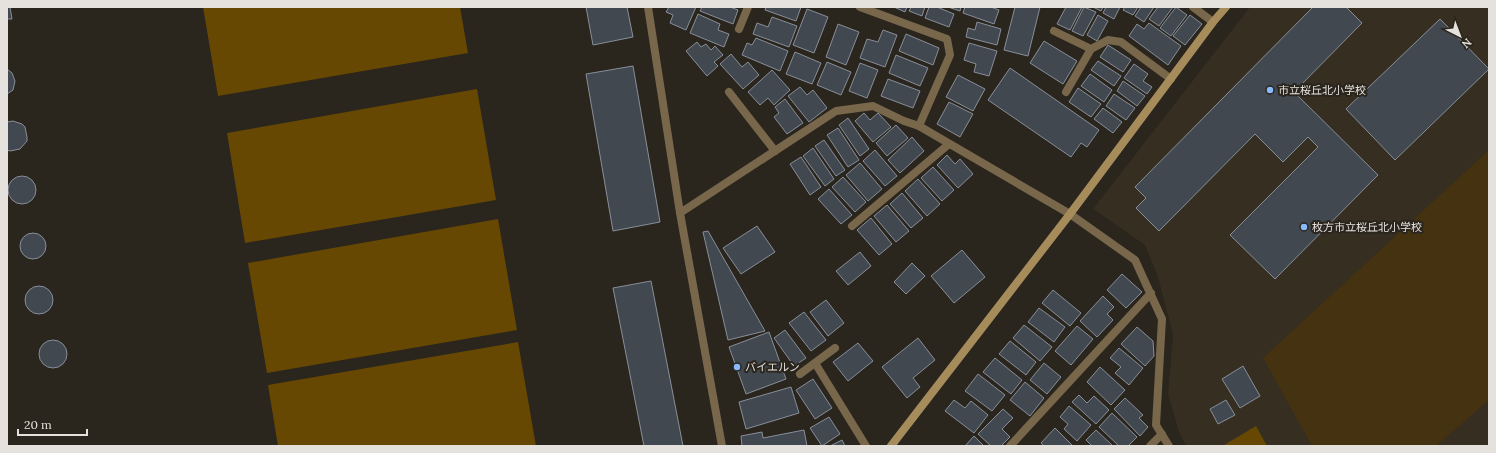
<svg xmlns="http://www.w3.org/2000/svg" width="1496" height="453" viewBox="0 0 1496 453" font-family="Lora,'Noto Sans JP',serif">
  <rect width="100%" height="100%" fill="#2a251d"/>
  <path fill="#362e20" d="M1250 7H1489V446H1186L1179 432 1168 394 1173 335 1158 277 1145 245 1093 209Z"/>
  <path fill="#443210" d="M1489 150V400L1436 446H1312L1263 358Z"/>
  <path fill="#664803" d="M203 7H460L468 53 218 96Z
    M477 89 496 200 245 243 227 133Z
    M498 219 517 330 267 373 248 263Z
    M518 342 536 446H278L268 385Z
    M1256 426 1267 446H1224V445Z"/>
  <path fill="#424850" stroke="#888f99" d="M7 7H10L12 19H7Z
    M586 7H627L633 37 593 45Z
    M669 7H696L686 30 670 23 673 15 666 12Z
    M702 7H730L738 10 733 24 700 11Z
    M766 7H801L796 21 765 10Z
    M894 7H907L905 12Z
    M911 7H925L922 16 909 11Z
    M929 7H937L954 14 949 27 925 18Z
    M948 7H961L960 11Z
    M965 7H991L999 10 994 24 963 13Z
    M1015 7H1040L1028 56 1004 50Z
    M1066 7H1082L1070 30 1057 24Z
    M1084 7 1096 12 1083 36 1072 31Z
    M1093 7H1103L1101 11Z
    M1106 7H1120L1114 19 1103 13Z
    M1125 7H1138L1133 15 1123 10Z
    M1141 7H1154L1144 22 1135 16Z
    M1158 7H1173L1159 26 1149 19Z
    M1176 7 1187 15 1171 36 1160 28Z
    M1313 7H1346L1362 23 1294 92 1378 175 1275 279 1230 235 1318 147 1308 137 1283 162 1255 134 1159 231 1136 208 1146 198 1135 187Z
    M807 9 828 17 814 53 793 45Z
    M698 14 720 24 718 30 729 34 724 47 690 33Z
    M1098 15 1108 21 1097 41 1087 35Z
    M1190 15 1202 24 1185 45 1173 36Z
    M772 17 797 26 789 47 753 34 757 23 768 27Z
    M1440 19 1489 69 1395 160 1346 109Z
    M977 22 1001 29 997 45 966 37 968 28 975 30Z
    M1149 23 1181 46 1168 65 1129 36 1137 24 1144 29Z
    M838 24 859 32 846 65 826 57Z
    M883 30 897 35 885 67 860 58 867 39 878 42Z
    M906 34 939 48 933 65 899 51Z
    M756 38 788 51 780 71 742 55 747 43 752 45Z
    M1044 41 1077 61 1063 84 1030 63Z
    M697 42 701 47 706 44 711 50 715 46 723 55 714 62 718 66 707 76 686 51Z
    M969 43 997 51 989 76 974 72 976 64 964 60Z
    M1108 45 1131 60 1123 72 1100 57Z
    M795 52 821 63 812 84 786 74Z
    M731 54 742 67 748 62 759 75 743 89 720 64Z
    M896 55 928 68 920 86 889 73Z
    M1098 61 1121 76 1114 86 1091 70Z
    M827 62 851 72 841 95 817 85Z
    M860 63 878 70 867 98 849 91Z
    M1134 64 1148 74 1143 81 1152 87 1147 94 1124 78Z
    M633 66 660 222 613 231 586 74Z
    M1010 68 1099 130 1087 147 1081 143 1071 157 988 100Z
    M7 69 12 73 15 81 13 90 7 94Z
    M772 70 790 90 774 105 768 98 760 105 748 92Z
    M1090 74 1112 90 1104 102 1081 86Z
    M958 75 985 89 973 111 946 97Z
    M888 79 920 91 913 108 881 96Z
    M1123 81 1145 96 1137 106 1117 91Z
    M800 87 807 95 813 90 827 108 809 122 788 96Z
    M1078 88 1101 104 1091 117 1069 102Z
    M1114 94 1135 108 1126 120 1106 106Z
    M785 99 803 123 787 134 774 117 779 113 775 107Z
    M949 102 973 114 960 137 937 124Z
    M1103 108 1122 122 1113 133 1094 119Z
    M864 113 870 120 878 113 891 127 873 142 855 121Z
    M848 118 869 149 860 156 839 125Z
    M13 121 22 124 25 127 27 137V141L20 149 10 151 7 150V122Z
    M896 125 908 138 887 156 876 143Z
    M838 128 859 160 848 167 827 135Z
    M912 137 924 151 900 173 888 160Z
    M824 140 845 170 836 176 815 146Z
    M813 148 834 179 825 186 803 156Z
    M875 150 897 176 885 186 863 161Z
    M947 155 955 164 960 159 973 174 958 188 937 165Z
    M801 157 821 187 810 195 790 164Z
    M860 163 882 189 868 201 846 175Z
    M933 167 954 190 942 201 921 178Z
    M8 190a14 14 0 1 1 28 0a14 14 0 1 1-28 0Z
    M843 177 866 202 855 212 832 187Z
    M918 179 940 204 927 216 905 191Z
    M829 189 852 215 841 224 818 199Z
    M902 193 923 218 911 228 890 204Z
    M887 205 909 231 896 242 874 216Z
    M871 218 892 244 879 255 857 230Z
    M757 226 775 252 741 274 723 248Z
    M708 231 765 331 728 340 703 232Z
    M20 246a13 13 0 1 1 26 0a13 13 0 1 1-26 0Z
    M962 250 985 277 954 303 931 276Z
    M860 252 871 266 848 285 836 271Z
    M912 263 925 276 906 294 894 282Z
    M1122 274 1142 292 1126 308 1107 290Z
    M651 281 683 446H644L613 288Z
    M25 300a14 14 0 1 1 28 0a14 14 0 1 1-28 0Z
    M1053 290 1081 313 1070 326 1042 303Z
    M1103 296 1114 307 1107 314 1113 320 1097 337 1080 321Z
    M826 300 844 323 828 336 810 312Z
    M1039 308 1065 327 1054 342 1028 322Z
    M804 312 826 340 811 351 789 323Z
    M1024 325 1052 347 1040 361 1013 338Z
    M1077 326 1093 339 1071 365 1055 351Z
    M1137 327 1153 341 1154 356 1145 366 1121 344Z
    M785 330 806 358 794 366 774 338Z
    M769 332 786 379 746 394 729 347Z
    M918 338 935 360 913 378 920 387 907 398 882 367Z
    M39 354a14 14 0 1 1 28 0a14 14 0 1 1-28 0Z
    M1010 341 1036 362 1026 375 999 354Z
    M858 343 873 361 848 381 833 362Z
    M1119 348 1143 368 1129 385 1115 373 1121 367 1110 358Z
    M995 358 1022 380 1011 394 983 372Z
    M1044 363 1061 377 1047 394 1030 380Z
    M1243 366 1260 396 1240 408 1222 379Z
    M1100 367 1125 390 1111 405 1087 382Z
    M978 374 1005 395 992 411 965 391Z
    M813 379 832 408 815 419 796 390Z
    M1025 382 1044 398 1030 416 1010 400Z
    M791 387 799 413 746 429 739 402Z
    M1079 395 1087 403 1094 396 1109 410 1096 424 1072 402Z
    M1125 398 1143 415 1139 418 1148 427 1140 436 1114 409Z
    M954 400 965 408 971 401 988 415 974 433 945 411Z
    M1226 400 1235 415 1218 424 1210 409Z
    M1069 406 1091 425 1077 441 1064 429 1068 424 1060 417Z
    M1003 409 1013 418 1002 429 1010 437 1001 446H991L978 434Z
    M1112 413 1137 437 1128 446H1119L1099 427Z
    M829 417 840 434 822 446 810 428Z
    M1055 428 1073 446H1044L1041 443Z
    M804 430 807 446H742L741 436 762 432 763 438Z
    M1096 430 1113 446H1092L1086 440Z
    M974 436 984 446H965Z
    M842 440 845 446H830Z"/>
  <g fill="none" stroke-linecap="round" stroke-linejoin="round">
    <path stroke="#78674a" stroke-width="8" d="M860 7 947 39 950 55 919 126
      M739 29 748 7
      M1054 31 1091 49 1108 40 1121 42 1171 79
      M729 92 775 151
      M1066 92 1091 49
      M852 226 949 144
      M815 363 866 446
      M800 374 835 348"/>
    <path stroke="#78674a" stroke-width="8" d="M648 7 680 213 722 446
      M1193 7 1213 22
      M680 213 836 111 873 106 904 121 919 126 1070 214 1135 260 1162 319 1156 425 1169 446
      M1010 446 1151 293
      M1150 446 1162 434"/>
    <path stroke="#a78c5b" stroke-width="8" d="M891 446 1070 214 1213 22 1226 7"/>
  </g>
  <g fill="#88bafc" stroke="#2a251d" stroke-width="1.5">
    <circle cx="1270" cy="90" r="4"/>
    <circle cx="1304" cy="227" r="4"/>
    <circle cx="737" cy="367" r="4"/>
  </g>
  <g text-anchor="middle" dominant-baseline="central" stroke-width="4" stroke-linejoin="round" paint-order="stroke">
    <g font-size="11" fill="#e5e2dd" stroke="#2a251d" text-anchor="start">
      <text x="1278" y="90">市立桜丘北小学校</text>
      <text x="1312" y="227">枚方市立桜丘北小学校</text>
      <text x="745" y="367">バイエルン</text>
    </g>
  </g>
  <rect width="1496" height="453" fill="none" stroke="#e5e2dd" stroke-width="16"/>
  <g transform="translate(1460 36) rotate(138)" stroke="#2a251d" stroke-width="3" paint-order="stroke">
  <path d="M0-3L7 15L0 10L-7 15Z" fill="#e5e2dd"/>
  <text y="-6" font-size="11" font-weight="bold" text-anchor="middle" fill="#e5e2dd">N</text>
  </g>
  <path d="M18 429v6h69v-6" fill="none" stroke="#e5e2dd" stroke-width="2"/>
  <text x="24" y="429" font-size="12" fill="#e5e2dd" stroke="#2a251d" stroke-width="3" paint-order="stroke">20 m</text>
</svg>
